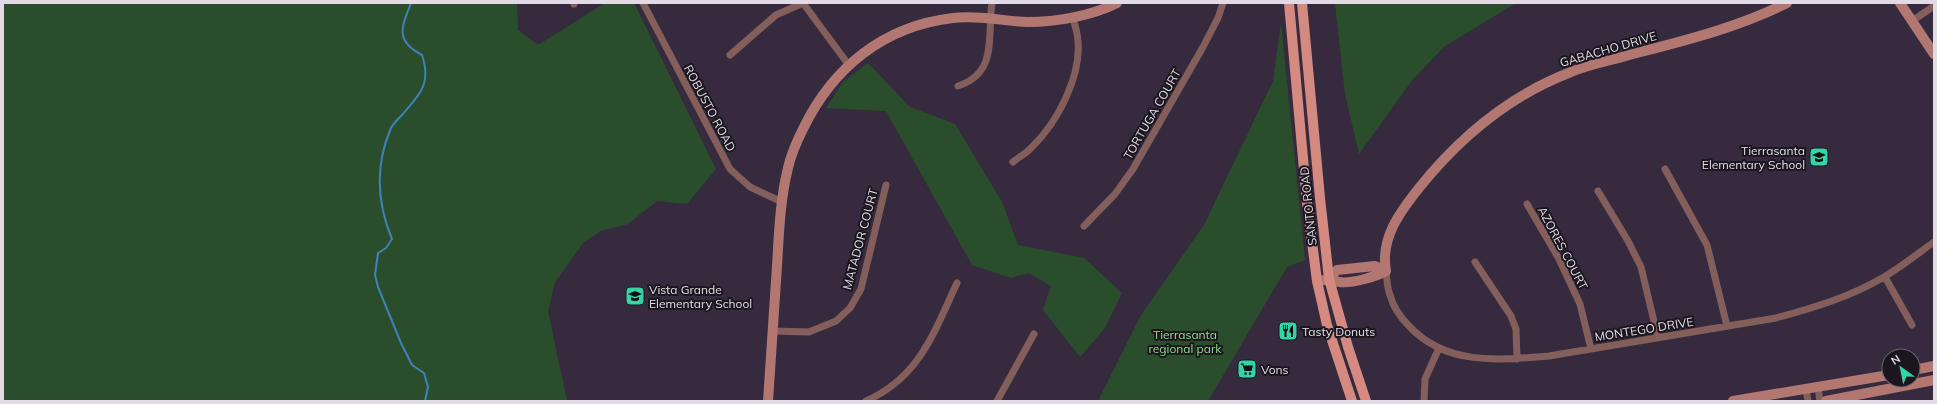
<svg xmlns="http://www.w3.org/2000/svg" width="1937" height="404" viewBox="0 0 1937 404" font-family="Mulish,sans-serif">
  <rect width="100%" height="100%" fill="#362b3e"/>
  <path fill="#2a4e2b" d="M3 3H517L518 30 538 45 605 3H634L716 169 687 204 657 201 628 224 601 231 584 242 555 282 548 311 567 401H3Z
    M1335 3H1516L1445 46 1413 79 1359 154 1345 94Z
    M1281 23 1305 260 1287 267 1208 401H1098L1141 315 1204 225 1273 81Z
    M868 63 910 107 955 124 1002 202 1018 245 1084 258 1122 293 1105 328 1080 357 1043 310 1051 286 1029 273 1011 278 972 265 886 111 826 108 843 82Z"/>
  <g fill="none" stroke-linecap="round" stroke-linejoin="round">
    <path stroke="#3f82b9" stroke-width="2" d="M411 3C401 28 395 41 422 55 432 85 419 95 401 116 397 120 393 124 391 128 375 165 377 203 392 239L386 248 378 253 375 275 378 287 401 343 412 365 424 373 428 387 425 401"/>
    <path stroke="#835e5a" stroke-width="7" d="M643 3 730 169 750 187 782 202
      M803 3 848 64
      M574 4V3
      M1912 21 1934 6
      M730 55 776 15 803 3
      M958 86C998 73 987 37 992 3
      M1013 162C1019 157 1027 153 1032 147 1057 123 1081 77 1078 42 1078 34 1075 26 1073 18
      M1665 169 1707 245 1727 326
      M1598 191 1628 241 1641 267 1658 338
      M1527 204 1559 259 1580 304 1591 349
      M1084 226 1115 194 1133 169 1203 47 1218 18 1223 3
      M1475 262 1511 316 1516 329 1517 359
      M1386 271C1387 279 1387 288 1390 295 1393 306 1401 318 1409 326 1446 366 1499 360 1549 356L1776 318C1813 308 1850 297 1884 277 1901 267 1917 254 1934 242
      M1885 277 1912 325
      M772 331 809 332 836 321 850 308 861 289 886 185
      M1818 387 1820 401
      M1806 389 1808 401
      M866 401C920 377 934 332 957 283
      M997 401 1034 334
      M1424 401 1425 379 1439 348"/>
    <path stroke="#b17770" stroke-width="10" d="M1900 3 1934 54
      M1386 271C1380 238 1400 212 1419 188 1460 137 1511 95 1571 72 1590 64 1610 61 1629 55 1683 41 1737 28 1787 3
      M1329 279 1337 270 1375 266 1386 271
      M1317 281C1329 279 1328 280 1339 282 1351 284 1375 277 1386 271
      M1913 370 1934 366
      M768 401C771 356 774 311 777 266 779 233 780 200 788 168 791 154 797 141 803 129 833 67 884 26 953 18 978 15 1002 21 1027 22 1057 22 1091 16 1117 3
      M1733 401 1889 375
      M1826 401 1934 380"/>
    <path stroke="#d48a81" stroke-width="10" d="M1289 3 1307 203 1317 281 1327 325 1352 401
      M1302 3 1320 198 1329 279 1348 347 1366 401"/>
  </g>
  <defs>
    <symbol id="school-square" viewBox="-11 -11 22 22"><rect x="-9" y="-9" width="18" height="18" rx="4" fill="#35d4a7" stroke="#1b161e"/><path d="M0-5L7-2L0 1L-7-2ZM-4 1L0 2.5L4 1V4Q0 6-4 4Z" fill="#111"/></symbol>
    <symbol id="restaurant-square" viewBox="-11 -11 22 22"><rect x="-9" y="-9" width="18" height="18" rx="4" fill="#35d4a7" stroke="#1b161e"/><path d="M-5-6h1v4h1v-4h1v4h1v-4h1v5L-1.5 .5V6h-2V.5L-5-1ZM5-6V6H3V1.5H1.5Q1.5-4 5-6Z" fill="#111"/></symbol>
    <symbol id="supermarket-square" viewBox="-11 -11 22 22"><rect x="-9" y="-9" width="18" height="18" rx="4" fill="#35d4a7" stroke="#1b161e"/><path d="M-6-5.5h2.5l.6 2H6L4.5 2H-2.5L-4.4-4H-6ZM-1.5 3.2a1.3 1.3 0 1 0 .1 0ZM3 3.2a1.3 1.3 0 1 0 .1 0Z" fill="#111"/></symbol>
  </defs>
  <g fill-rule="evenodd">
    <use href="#school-square" x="1808" y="146" width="22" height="22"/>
    <use href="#school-square" x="624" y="285" width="22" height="22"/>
    <use href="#restaurant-square" x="1277" y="320" width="22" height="22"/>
    <use href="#supermarket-square" x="1236" y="358" width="22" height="22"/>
  </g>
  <g text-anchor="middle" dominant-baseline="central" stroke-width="4" stroke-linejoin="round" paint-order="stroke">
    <g font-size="12" fill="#e2dbe7" stroke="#1b161e">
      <text transform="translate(1608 49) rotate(-16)">GABACHO DRIVE</text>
      <text transform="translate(710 108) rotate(62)">ROBUSTO ROAD</text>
      <text transform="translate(1152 114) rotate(-60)">TORTUGA COURT</text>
      <text transform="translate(1308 206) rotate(-96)">SANTO ROAD</text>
      <text transform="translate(860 239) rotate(-75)">MATADOR COURT</text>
      <text transform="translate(1563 248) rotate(62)">AZORES COURT</text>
      <text transform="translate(1644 329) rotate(-9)">MONTEGO DRIVE</text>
    </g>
    <g font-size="12" fill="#e2dbe7" stroke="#1b161e" text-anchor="start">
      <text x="1805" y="150" text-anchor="end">Tierrasanta<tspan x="1805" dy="14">Elementary School</tspan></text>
      <text x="649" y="289">Vista Grande<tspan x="649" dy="14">Elementary School</tspan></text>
      <text x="1302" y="331">Tasty Donuts</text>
      <text x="1261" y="369">Vons</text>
    </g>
    <g font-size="12" fill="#8bde8c" stroke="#1b161e">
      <text x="1185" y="334">Tierrasanta<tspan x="1185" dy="14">regional park</tspan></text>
    </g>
  </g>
  <rect width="1937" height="404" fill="none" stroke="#e2dbe7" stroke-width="8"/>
  <g transform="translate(1901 368) rotate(327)"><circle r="19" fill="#1b161e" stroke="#6b656e"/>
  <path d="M0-3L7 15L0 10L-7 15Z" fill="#35d4a7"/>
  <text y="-6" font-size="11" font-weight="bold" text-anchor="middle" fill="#e2dbe7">N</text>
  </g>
</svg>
